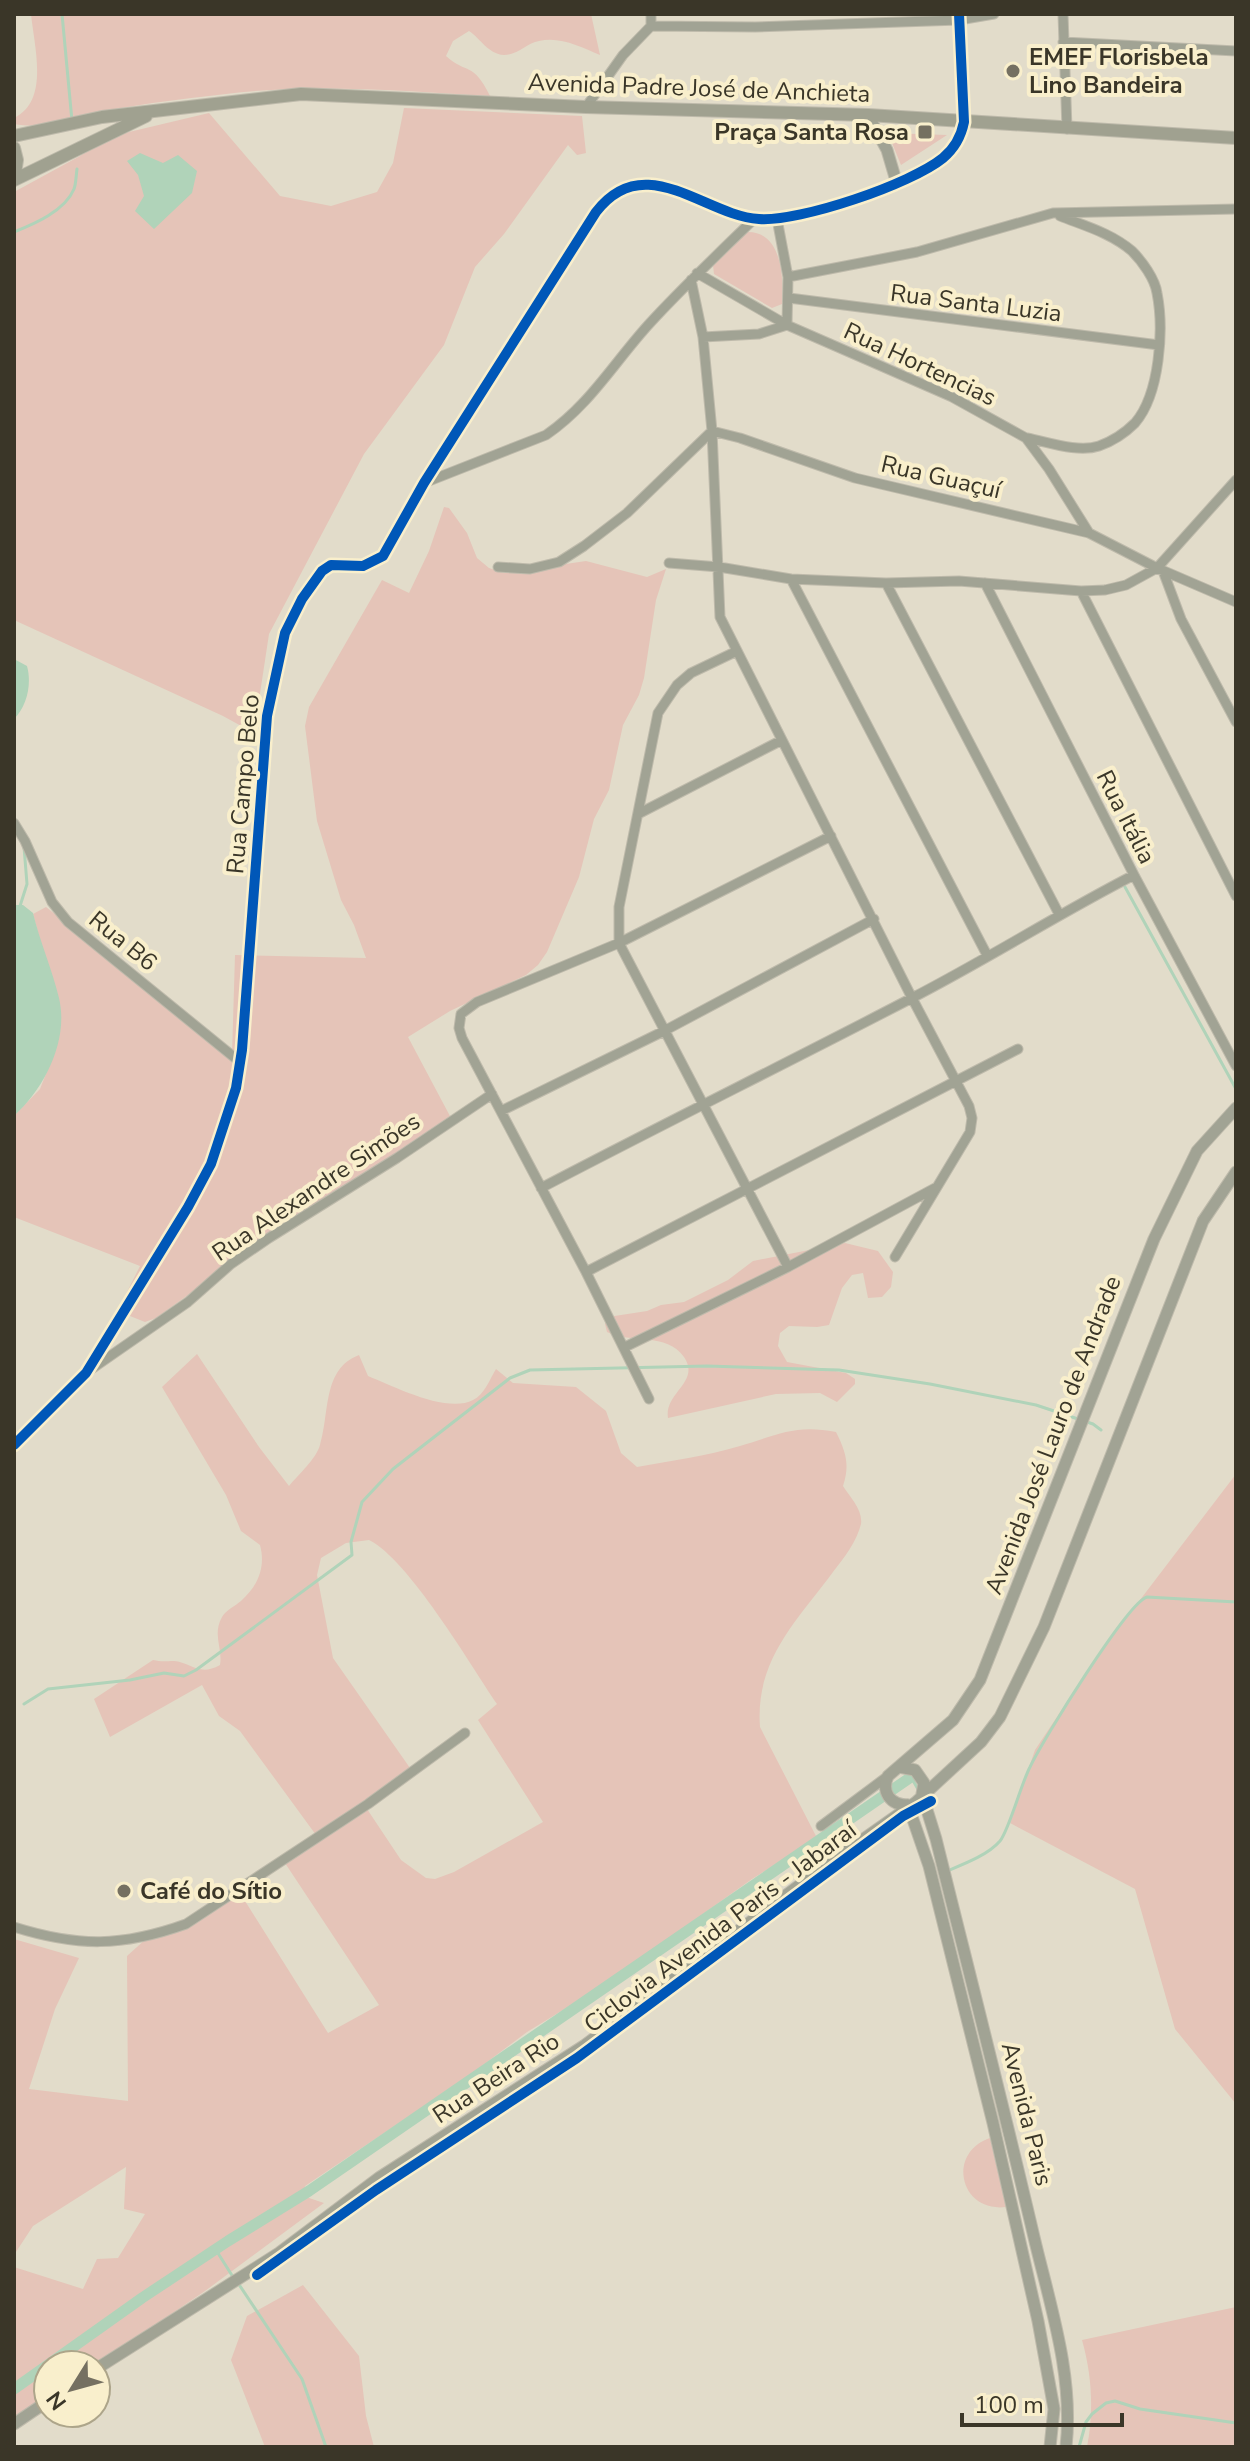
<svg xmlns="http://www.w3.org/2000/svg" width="1250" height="2461" viewBox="0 0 1250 2461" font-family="'Nunito Sans',sans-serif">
  <rect width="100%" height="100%" fill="#e2dcca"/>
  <path fill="#e5c4b8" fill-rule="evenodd" d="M31 14H591L600 55C581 47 560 36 539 41 527 43 518 55 504 55 488 54 481 39 469 31L453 41 446 56C467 75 473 61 490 96 402 91 313 83 226 94 177 99 128 106 80 115 51 121 45 129 14 124V118C50 101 34 46 31 14Z
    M404 108 582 116 586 153 577 155 568 145 504 234 475 267 444 345 364 454 269 634 254 733 223 716 14 620V192L80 156 108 137 209 113 280 196 331 206 377 192 393 163Z
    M888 133 947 135 901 165Z
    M746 232C782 230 784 278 782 304L772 308 714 274 713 265Z
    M444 507 449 508 467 533 477 558 489 568 504 573 586 561 647 577 666 569 656 600 644 678 639 695 623 725 609 790 594 819 579 877 547 952 538 965 526 975 450 1011 408 1037 451 1118 288 1223 156 1318 145 1322 130 1316 123 1300 140 1266 14 1217V1116L40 1089 51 1061 44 955 33 914 46 907 232 1055 235 955 366 958 354 925 341 900 317 821 305 726 309 707 382 580 409 593 429 551Z
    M845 1243 878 1251 893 1272 891 1287 882 1297 868 1298 863 1273 852 1275 842 1288 829 1325 817 1327 789 1326 780 1333 778 1346 787 1362 846 1373 855 1379V1384L837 1402 820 1393 776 1394 668 1418C664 1393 701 1382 684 1357 667 1332 630 1344 607 1332L605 1324 608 1317 647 1311 661 1305 684 1302 728 1280 753 1261Z
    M197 1354 259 1447 289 1486C299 1474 316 1459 320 1445 330 1413 322 1369 359 1355L368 1376C393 1386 447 1414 473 1400 484 1395 490 1379 496 1369L513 1383 576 1387 606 1411 621 1453 637 1467C671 1461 706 1456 740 1446 778 1435 795 1424 836 1432 846 1452 850 1465 843 1486 850 1497 863 1510 861 1524 857 1541 844 1558 833 1572 796 1622 755 1660 760 1727L817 1838 752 1879 599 1988 527 2032 466 2078 305 2186 304 2192 309 2195 306 2197 324 2203 205 2291 96 2365H48V2397L14 2420V2267L83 2289 97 2259 118 2258 145 2214 124 2209 126 2167 33 2226 14 2255V1939L79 1958 55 2009 29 2089 128 2101 127 1956 147 1938 193 1923 240 1893 328 2033 379 2005 283 1860 316 1835 240 1731 219 1716 202 1685 110 1737 94 1699 153 1660C161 1662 166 1661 174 1661 190 1662 199 1677 220 1665 223 1648 212 1635 222 1617 226 1610 235 1606 241 1601 258 1586 266 1567 260 1545L241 1531 226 1495 162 1387ZM369 1540C408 1559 470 1664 497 1704L478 1720 543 1822 454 1872 435 1879 426 1878 401 1860 363 1803 410 1768 333 1658 317 1575 321 1558 346 1543Z
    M1236 1474V2104L1175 2029 1135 1889 1010 1823 1035 1750 1098 1655Z
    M990 2138 1006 2207C960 2213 946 2153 990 2138Z
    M303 2285 359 2356 366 2416 374 2447H265L231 2360 247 2316Z
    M1236 2307V2447H1087C1094 2412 1092 2375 1082 2340Z"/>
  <path fill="#b0d3b9" d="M140 153 163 163 178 155 197 171 192 193 154 229 135 211 144 196 138 175 127 161Z
    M14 659 27 666C32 684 27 706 14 719Z
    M14 905H23L33 913C40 942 52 969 59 998 69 1040 45 1088 14 1116Z"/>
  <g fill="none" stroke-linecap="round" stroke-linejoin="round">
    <path stroke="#b0d3b9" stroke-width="3" d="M62 14 72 121
      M14 232C34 224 65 211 74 189 76 184 76 176 77 169
      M1125 887 1236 1089
      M20 906 27 884 24 847
      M24 1704 48 1689 130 1680 164 1673 184 1676 196 1670 352 1555 351 1542 362 1502 393 1469 510 1378 530 1370 707 1366 839 1370 930 1384 1036 1405 1093 1424 1101 1430
      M911 1777 919 1791
      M947 1871C964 1864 988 1855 1000 1841 1009 1830 1021 1784 1030 1767 1042 1741 1128 1602 1147 1597L1236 1602
      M216 2250 233 2277
      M238 2283 302 2379 326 2447
      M1079 2447 1086 2422 1092 2414 1106 2403 1115 2401 1140 2409 1236 2423"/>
    <path stroke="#b0d3b9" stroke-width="11" d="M14 2389 142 2298 228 2241 309 2191 911 1777"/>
    <defs>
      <path id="minor" d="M1063 14 1067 129
        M959 17 964 122
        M651 26V14
        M1063 42 1236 51
        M586 107 623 55 651 26 755 27 959 20 994 14
        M697 273 787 325 952 397 1026 438 1049 469 1089 533
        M788 277 917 252 1053 213 1236 209
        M691 280 703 337 712 431 720 617 912 998 969 1106 972 1118 970 1132 895 1257
        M789 298 1159 345
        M703 337 759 334 787 325 788 277 777 219
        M1027 438C1048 442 1078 453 1099 446 1113 441 1125 433 1135 423 1160 394 1164 329 1157 293 1155 279 1142 261 1132 251 1111 233 1085 226 1060 216
        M424 483 546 435C590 405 615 361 650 323 683 287 719 253 754 219
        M669 563 719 567 791 579 886 583 959 581 1081 591 1105 590 1126 585 1157 568 1236 480
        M498 567 530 569 559 562 584 546 627 513 712 431 740 438 855 478 1089 533 1157 568 1236 602
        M1163 571 1181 619 1236 722
        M791 579 987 955
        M886 583 1059 914
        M985 583 1134 875 1236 1066
        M1081 591 1236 896
        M737 651 691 673 677 685 658 713 619 907V943L788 1267
        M638 814 782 740
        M14 823 25 841 52 902 68 922 240 1062
        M501 1111 664 1031 874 919
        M541 1188C663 1124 787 1063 910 999 986 960 1058 914 1134 875
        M586 1272 1018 1049
        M625 1347 788 1267 935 1188
        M90 1370 188 1302 231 1264 269 1238 397 1158 492 1094
        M649 1399 586 1272 462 1038 459 1028 461 1014 477 1002 619 943 831 836
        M821 1826 888 1776
        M14 1927C78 1947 122 1947 186 1924L368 1804 465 1733"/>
      <path id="tertiary" d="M868 115 887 150 897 184
        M14 1445 86 1373 188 1207 211 1164 236 1088 242 1050 267 716 285 633 302 599 322 571 331 565 363 566 383 556 424 483 596 212C645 148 705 216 759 219 800 222 911 184 943 158 955 148 961 137 964 122
        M899 1767 915 1770 924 1783 922 1794 936 1839C969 1972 1003 2104 1034 2237 1050 2305 1074 2376 1066 2447
        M908 1805C890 1805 881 1792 888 1776L953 1720 980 1680 1154 1239 1197 1151 1236 1108
        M908 1805 929 1866 993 2123 1038 2321 1054 2409 1050 2447
        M96 2369 279 2253 380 2177 585 2045 828 1864 916 1802 981 1742 1000 1717 1044 1627 1203 1221 1236 1172
        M14 2424 48 2401"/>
      <path id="secondary" d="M14 136 102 117 301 94 586 107 868 115 1236 138
        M14 148 17 160 14 180
        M14 180 146 116"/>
    </defs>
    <use href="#minor" stroke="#bebaab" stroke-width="11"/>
    <use href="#tertiary" stroke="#bebaab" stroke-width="13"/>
    <use href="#secondary" stroke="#bebaab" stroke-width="14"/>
    <use href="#minor" stroke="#a1a394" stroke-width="9"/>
    <use href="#tertiary" stroke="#a1a394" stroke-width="11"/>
    <use href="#secondary" stroke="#a0a190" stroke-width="12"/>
    <defs>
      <path id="cycleway" d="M14 1445 86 1373 188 1207 211 1164 236 1088 242 1050 267 716 285 633 302 599 322 571 331 565 363 566 383 556 424 483 596 212C645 148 705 216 759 219 800 222 911 184 943 158 955 148 961 137 964 122L959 14
        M257 2275 376 2190 577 2058 903 1816 931 1801"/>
    </defs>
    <use href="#cycleway" stroke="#f9efcc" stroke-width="15"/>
    <use href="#cycleway" stroke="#0057b8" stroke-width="10"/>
  </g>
  <g fill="#757061" stroke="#f9efcc" stroke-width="3">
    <circle cx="1013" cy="71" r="8"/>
    <rect x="917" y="124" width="16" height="16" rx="4"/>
    <circle cx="124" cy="1891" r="8"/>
  </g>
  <g text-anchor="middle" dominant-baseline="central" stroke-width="8" stroke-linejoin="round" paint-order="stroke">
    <g font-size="24" font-weight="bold" fill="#3a3628" stroke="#f9efcc" text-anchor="start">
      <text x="1029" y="57">EMEF Florisbela<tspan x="1029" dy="28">Lino Bandeira</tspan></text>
      <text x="909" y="132" text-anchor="end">Praça Santa Rosa</text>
      <text x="140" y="1891">Café do Sítio</text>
    </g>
    <g font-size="24" fill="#3a3628" stroke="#f9efcc">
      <text transform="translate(699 88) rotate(2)">Avenida Padre José de Anchieta</text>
      <text transform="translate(976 303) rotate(7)">Rua Santa Luzia</text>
      <text transform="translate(920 364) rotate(25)">Rua Hortencias</text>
      <text transform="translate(941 477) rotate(13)">Rua Guaçuí</text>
      <text transform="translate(243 784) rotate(-85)">Rua Campo Belo</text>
      <text transform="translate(1126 817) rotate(63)">Rua Itália</text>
      <text transform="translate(123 941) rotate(39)">Rua B6</text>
      <text transform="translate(316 1187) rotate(-34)">Rua Alexandre Simões</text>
      <text transform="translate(1053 1435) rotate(-69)">Avenida José Lauro de Andrade</text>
      <text transform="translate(720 1927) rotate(-37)">Ciclovia Avenida Paris - Jabaraí</text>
      <text transform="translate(496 2078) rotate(-33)">Rua Beira Rio</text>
      <text transform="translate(1027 2114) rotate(76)">Avenida Paris</text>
    </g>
  </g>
  <rect width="1250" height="2461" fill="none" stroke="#3a3628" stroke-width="32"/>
  <g transform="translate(72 2389) rotate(233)"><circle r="38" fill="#f9efcc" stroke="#ada58a" stroke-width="2"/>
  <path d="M0-6L14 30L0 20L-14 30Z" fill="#757061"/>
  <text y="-12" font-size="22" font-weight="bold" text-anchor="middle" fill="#3a3628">N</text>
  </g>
  <path d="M962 2413v12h160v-12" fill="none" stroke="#3a3628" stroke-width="4"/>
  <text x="974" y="2413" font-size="24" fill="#3a3628" stroke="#f9efcc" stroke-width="6" paint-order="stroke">100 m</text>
</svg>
